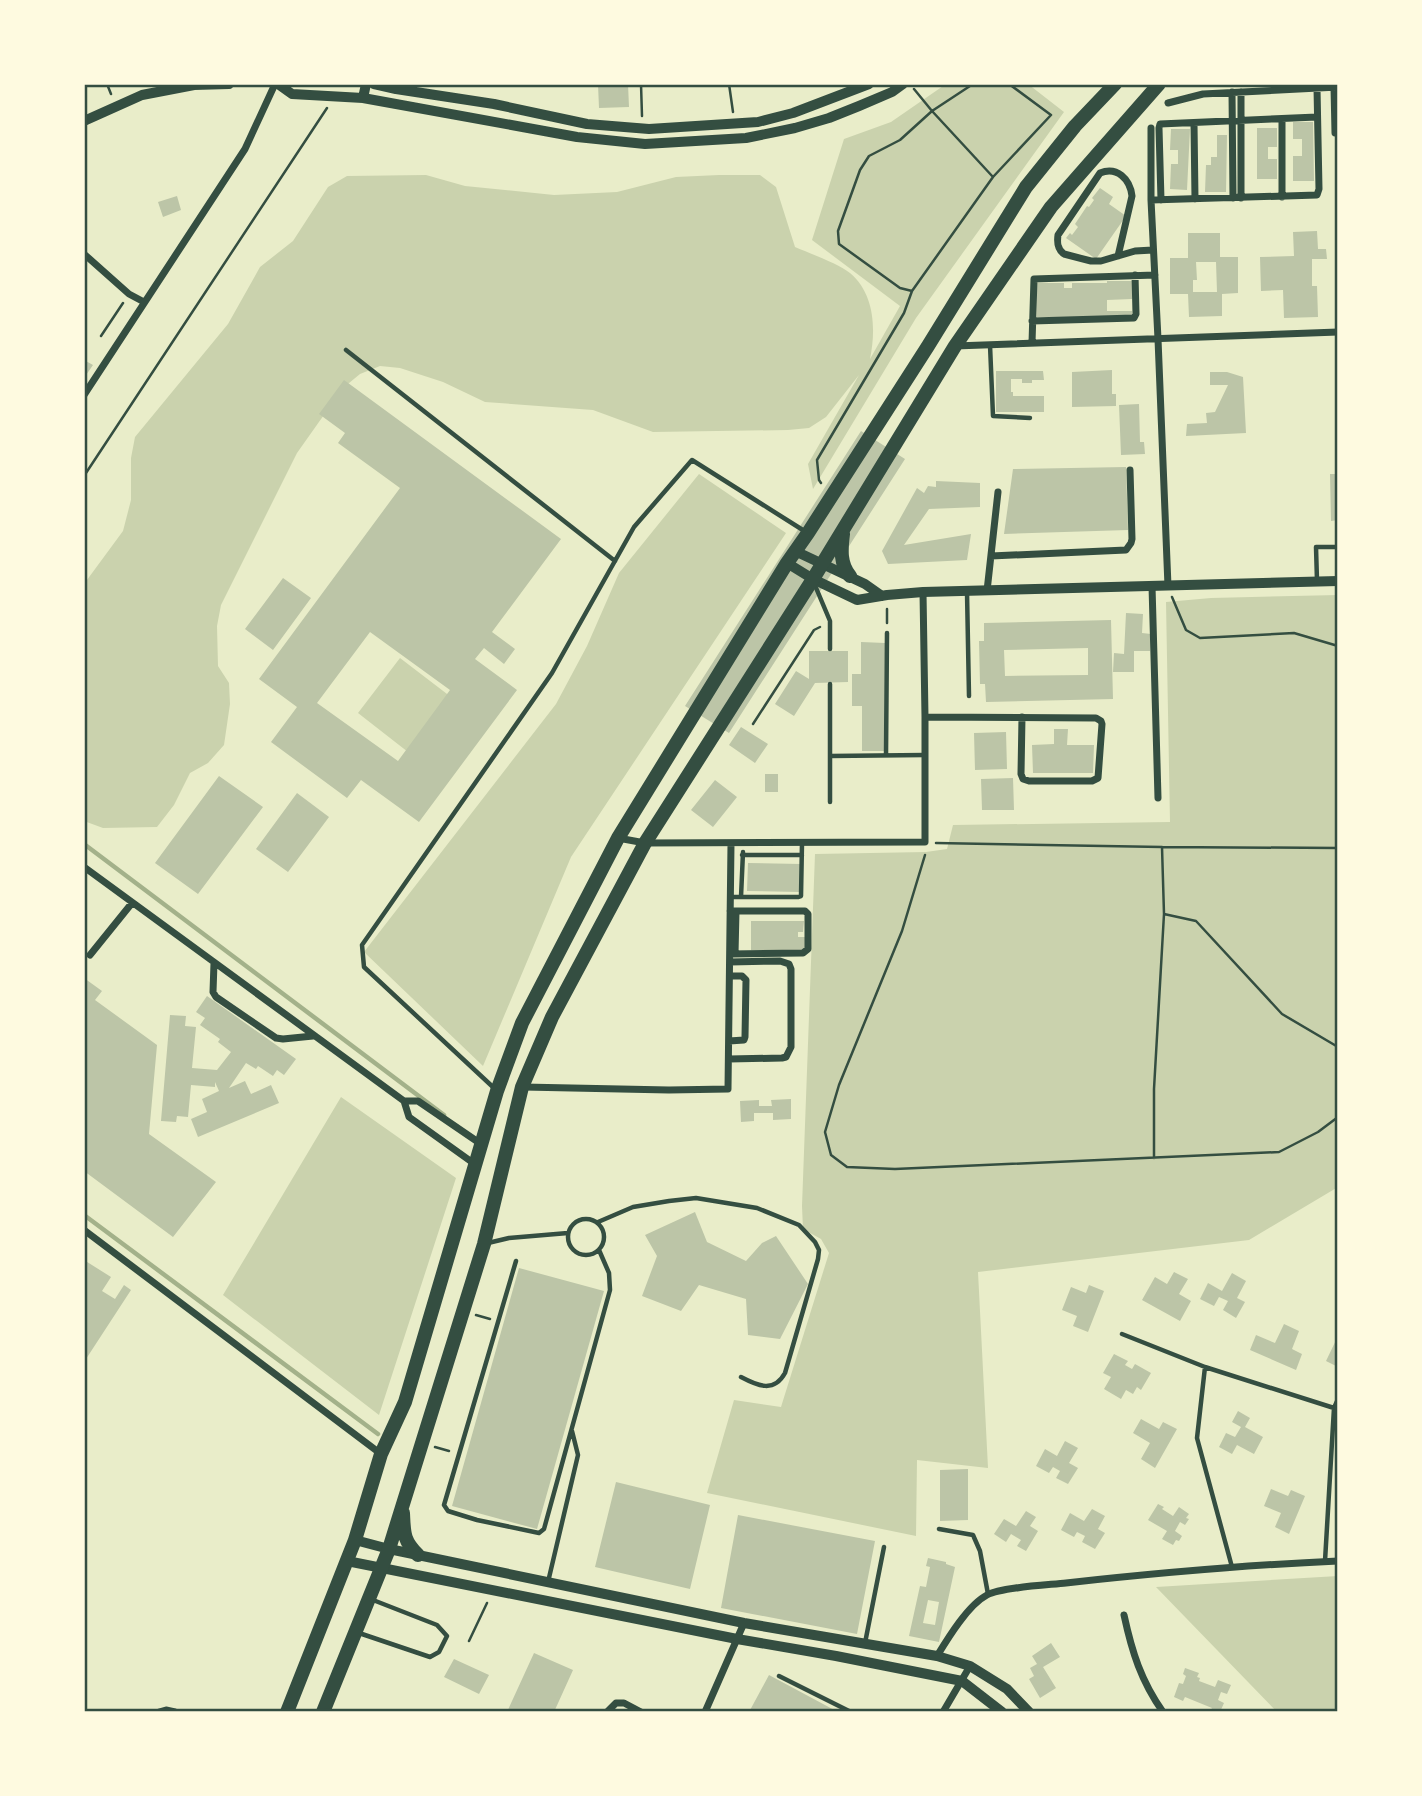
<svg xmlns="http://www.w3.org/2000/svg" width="1422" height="1796" viewBox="0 0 1422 1796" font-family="Georgia,serif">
  <rect width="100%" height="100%" fill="#e9edc9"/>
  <path fill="#cad2ad" d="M946 84H1028L1064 112 916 318 813 489 808 464 859 375 826 417 809 428 788 430 653 432 593 410 485 402 443 382 400 368 380 366 360 374 343 388 297 453 221 605 217 626 218 666 229 683 230 704 224 745 208 763 190 773 174 805 157 827 103 828 84 821V584L123 531 131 500V458L135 437 228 324 260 267 293 241 328 187 347 176 426 175 465 186 554 195 617 192 676 177 719 175H760L776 187 795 247C809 253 839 264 850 273 875 294 876 330 870 359L900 306 812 240 844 139 891 122Z
    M699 474 786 533 571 857 483 1066 364 952 556 704 587 646 619 573Z
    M1338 595V1187L1249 1240 978 1272 988 1468 917 1460 916 1536 707 1493 734 1400 781 1407 829 1253 821 1239 803 1229 802 1206 815 854 926 852 947 849 953 825 1170 822 1166 602 1211 598Z
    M400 658 451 697 408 752 358 713Z
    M341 1097 456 1178 379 1415 223 1295Z
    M1338 1576V1712H1277L1156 1587Z"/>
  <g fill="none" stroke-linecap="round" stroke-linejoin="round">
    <path stroke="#a3b18a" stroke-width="4.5" d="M84 844 444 1115
      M84 1215 378 1434"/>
  </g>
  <path fill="#bcc5a7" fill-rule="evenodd" d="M598 84H628L629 107 599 108Z
    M1293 122H1313L1314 181H1293V156H1302V139H1293Z
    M1257 128H1277V147H1268V159H1277V179H1257Z
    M1171 129H1190L1187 190 1170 189 1171 164H1178V150H1170Z
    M1217 135H1227L1226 192H1205L1206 165H1211V157H1217Z
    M1100 188 1113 197 1109 204 1126 216 1096 259 1066 238 1070 233 1072 235 1078 227 1075 224 1087 206 1089 207 1094 200 1092 198Z
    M177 196 181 210 163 217 158 202Z
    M1317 231 1318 249H1326L1327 259H1312V286H1317L1318 317 1284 318 1283 290 1261 291 1260 257 1294 256 1293 232Z
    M1188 233H1220V257H1238V293L1222 294V316L1189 317 1188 294H1170V258H1188ZM1196 262H1216L1217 292H1193V280H1197Z
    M1107 281H1132V299L1107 300V311H1132V317H1037V283H1064V288H1072V283H1107Z
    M84 360 93 365 84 378Z
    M1112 370V394H1116V406L1072 407V372Z
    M996 371H1043L1044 380H1032V383H1022V379H1011V392H1013V396H1044V412H996Z
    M1210 372H1227L1243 377 1246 433 1186 436 1187 424 1207 423 1206 413 1215 412 1228 385H1210Z
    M344 380 561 539 492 632 515 649 504 664 484 648 475 659 517 690 419 822 361 780 347 798 271 742 297 707 259 679 400 488 338 443 345 433 319 414ZM370 632 450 690 398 761 317 703Z
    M1139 404 1140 442H1144L1145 454 1121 455 1119 405Z
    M861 431 905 459 729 733 685 706Z
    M1126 467 1128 530 1004 534 1013 469Z
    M1330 474H1338V520L1331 521Z
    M936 481 980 483V507L929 509 904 545 971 534 967 560 888 564 882 551 917 488 924 493 928 486 936 487Z
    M283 578 311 598 273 650 245 629Z
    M1126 613 1143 614 1142 633 1151 634 1150 651H1134V672H1113L1114 653 1124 654Z
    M1111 620 1113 699 986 702 985 684H980L979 641H984V623ZM1088 648V675L1005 676 1004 650Z
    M861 642 885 643 884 751H862V706H852V674H861Z
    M809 651H848V682L815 683 794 716 775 704 796 671 809 679Z
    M741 727 768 744 755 763 729 745Z
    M1054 729H1068L1067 745H1094L1093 773H1033L1032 745 1054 744Z
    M1006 732 1007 769 975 770 974 733Z
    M765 774H778V792H765Z
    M219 776 263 807 198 894 155 863Z
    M1013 778 1014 810H982L981 779Z
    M715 780 737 797 713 827 691 810Z
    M297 793 329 817 288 872 256 849Z
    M748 863 801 864 800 892 747 891Z
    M751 921H804L803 932H798V937H805V950H751Z
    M84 978 102 991 95 1000 157 1045 149 1134 216 1182 173 1237 84 1171Z
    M207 996 296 1059 284 1075 277 1070 273 1076 258 1066 256 1069 246 1063 229 1088 245 1081 251 1094 271 1085 279 1103 198 1137 191 1119 207 1112 202 1099 219 1091 215 1082V1087L191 1085 188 1117 177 1116 176 1122 161 1121 170 1015 186 1016 185 1026 196 1027 192 1068 217 1070 231 1052 218 1042 220 1039 200 1025 205 1018 196 1012Z
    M791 1099V1119L773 1120V1113H754V1121L741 1122 740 1101 759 1100V1106H772L771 1100Z
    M695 1212 707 1242 746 1261 762 1243 776 1236 808 1284 780 1339 748 1335 746 1299 699 1285 681 1311 642 1296 657 1256 645 1235Z
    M84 1260 111 1277 102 1291 115 1299 124 1285 131 1290 86 1359 84 1358Z
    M519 1268 604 1291 537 1529 452 1506Z
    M1174 1272 1188 1279 1179 1294 1191 1301 1180 1321 1142 1300 1155 1277 1167 1284Z
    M1232 1273 1246 1281 1237 1298 1245 1302 1236 1318 1223 1310 1228 1301 1219 1297 1214 1306 1200 1299 1208 1283 1222 1291Z
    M1089 1285 1104 1291 1088 1332 1073 1326 1077 1316 1062 1310 1071 1287 1086 1293Z
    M1284 1324 1299 1331 1292 1349 1302 1354 1296 1370 1250 1350 1256 1335 1275 1343Z
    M1338 1336V1367L1326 1361Z
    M1114 1354 1128 1361 1125 1365 1132 1369 1135 1364 1151 1373 1141 1390 1137 1387 1133 1394 1126 1390 1121 1399 1104 1389 1111 1377 1103 1373Z
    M1238 1411 1250 1418 1245 1427 1263 1437 1254 1454 1237 1445 1232 1454 1219 1447 1226 1433 1235 1437 1241 1427 1232 1422Z
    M1141 1419 1159 1429 1163 1422 1177 1429 1155 1468 1141 1459 1150 1443 1133 1433Z
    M1065 1441 1078 1448 1069 1463 1078 1468 1068 1484 1056 1478 1060 1471 1053 1467 1049 1473 1036 1466 1045 1449 1057 1456Z
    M968 1469V1520L940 1521V1470Z
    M616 1482 710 1505 690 1589 595 1567Z
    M1271 1489 1288 1496 1291 1490 1305 1496 1289 1534 1275 1527 1281 1513 1264 1506Z
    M1158 1504 1164 1507 1162 1509 1173 1516 1179 1507 1189 1514 1186 1518 1189 1519 1185 1525 1180 1522 1175 1531 1182 1536 1179 1541 1176 1540 1173 1545 1162 1539 1167 1531 1148 1520Z
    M1092 1509 1105 1516 1098 1529 1105 1533 1095 1549 1082 1542 1085 1536 1077 1532 1074 1537 1061 1530 1070 1513 1084 1521Z
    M1026 1511 1036 1517 1030 1526 1038 1531 1026 1551 1017 1546 1021 1540 1011 1534 1006 1542 994 1534 1004 1519 1016 1526Z
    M738 1515 875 1541 857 1634 721 1608Z
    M928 1558 946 1562V1564L955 1567 939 1642 909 1636 920 1586 926 1587 930 1567 926 1566ZM928 1600 939 1602 935 1625 923 1623Z
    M1051 1643 1060 1657 1043 1667 1056 1688 1040 1698 1029 1679 1034 1676 1030 1668 1037 1664 1032 1656Z
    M534 1653 573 1670 554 1712H507Z
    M454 1659 489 1675 479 1694 444 1677Z
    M1185 1668 1199 1673 1197 1677 1200 1678 1199 1681 1215 1687 1218 1680 1231 1685 1227 1694 1221 1692 1218 1700 1224 1703 1220 1712 1210 1711 1212 1708 1185 1697 1183 1701 1174 1697 1179 1683 1183 1684 1186 1676 1183 1674Z
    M769 1675 838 1712H749Z"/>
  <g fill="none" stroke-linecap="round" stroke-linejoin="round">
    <path stroke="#344e41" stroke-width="2.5" d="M107 84 111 94
      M641 84 642 116
      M729 84 733 112
      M914 89 932 111 973 84
      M993 177 1051 115 1009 84
      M101 336 123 303
      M84 476 327 108
      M821 483 819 480 817 460 904 313 912 291 993 177 932 111 900 140 869 156 860 170 838 231 839 244 900 288 912 291
      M1172 597 1186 630 1200 638 1294 633 1338 646
      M887 609V623
      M753 724 814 630 820 627
      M936 843 1162 847 1338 848
      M925 855 902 931 839 1085 825 1132 831 1155 847 1167 895 1169 1279 1152 1318 1132 1338 1117
      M1164 914 1196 921 1282 1014 1338 1047
      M1154 1158V1089L1164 914 1162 847
      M476 1315 490 1319
      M435 1447 449 1451
      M469 1641 487 1603"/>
    <path stroke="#344e41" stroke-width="4.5" d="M990 345 993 416 1030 418
      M346 350 615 561
      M1317 581 1316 547H1338
      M814 583 830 621V649
      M967 592 969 696
      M830 684V802
      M886 755 887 633
      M830 756 925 755
      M742 855H802
      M731 897H798L801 896 802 843
      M741 897 743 852
      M494 1088 364 967 362 945 552 673 634 527 692 460 806 532
      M568 1237a18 18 0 1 1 36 0a18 18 0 1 1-36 0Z
      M598 1222 633 1207 669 1201 696 1198 757 1208 799 1225 815 1242 819 1250 818 1259 785 1373C774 1393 758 1386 741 1377
      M488 1243 509 1238 568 1233
      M516 1261 444 1505 448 1511 477 1520 539 1533 544 1529 610 1290 609 1273 599 1250
      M1122 1334 1205 1367 1334 1408
      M1205 1367 1197 1438 1232 1567
      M939 1529 973 1535 980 1551 988 1594
      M1325 1561 1334 1408 1338 1399
      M548 1582 578 1455 572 1431
      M359 1633 430 1657 439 1652 447 1636 437 1625 373 1600
      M865 1643 884 1547
      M779 1676 851 1712"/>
    <path stroke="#344e41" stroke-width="7" d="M1334 87 1335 133
      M1232 92 1233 198
      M1241 92V198
      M1168 103 1203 94 1338 87
      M1282 119V197
      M1194 123 1195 199
      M1151 128V200L1158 339 1168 586
      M1151 200 1317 195 1319 189 1317 88
      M1161 200 1159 128 1160 124 1317 117
      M84 254 129 294 144 302
      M1118 256 1132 196C1130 179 1117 166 1100 173L1058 235C1057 242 1057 249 1064 254L1091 261H1101L1135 251 1153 250
      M1032 321 1134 318 1136 314 1135 275
      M1032 343 1034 279 1155 275
      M955 346 1338 332
      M84 395 245 149 275 84
      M991 556 1126 550 1131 543 1132 539 1130 470
      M1152 586 1158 798
      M987 591 998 492
      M925 717 1096 718 1101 721 1102 724 1098 778 1092 781H1029L1023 779 1021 774 1022 717
      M618 838 645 843 925 842V717L923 592
      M84 867 404 1101 409 1117 476 1165
      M730 954 803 953 808 949V914L805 911H730
      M735 954 736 911
      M90 955 132 903
      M214 963 213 992 216 997 276 1038 283 1039 313 1036
      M729 1041 744 1040 745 1037 746 980 742 976H730
      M729 1059 782 1058 786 1057 791 1047V969L789 964 780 961 730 962
      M523 1087 669 1090 728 1089 731 844
      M404 1101H418L481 1144
      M84 1230 381 1454
      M1124 1615C1132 1652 1141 1681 1163 1712
      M937 1656C948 1638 968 1605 987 1595 1002 1587 1048 1585 1066 1583 1157 1573 1247 1565 1338 1561
      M159 1712 166 1710 175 1712
      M607 1712 616 1703H624L641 1712
      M705 1712 744 1623
      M943 1712 970 1666"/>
    <path stroke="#344e41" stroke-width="10" d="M278 84 292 94 363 98 577 137 645 144 746 138 795 128 829 118 859 106 892 92 903 84
      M374 84 396 89 494 104 587 124 649 129 758 122 793 113 869 84
      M363 98 366 84
      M84 121 142 95 194 85 229 84
      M795 551 865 584 882 596
      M787 563 813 579 857 600 887 595 923 592 1338 581
      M355 1540 389 1549 744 1623 937 1656 970 1666 1007 1689 1029 1712
      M347 1561 737 1639 836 1656 962 1681 1002 1712"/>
    <path stroke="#344e41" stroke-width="14" d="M843 534C841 550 840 564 850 576
      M403 1513C404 1533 403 1540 418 1555
      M287 1712 355 1540 381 1454 405 1402 497 1091 522 1023 618 838 787 563 808 533 928 346 1026 187 1075 126 1115 84
      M323 1712 389 1549 484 1244 522 1087 552 1017 645 843 813 579 955 346 1051 207 1159 84"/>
  </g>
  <rect width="1422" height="1796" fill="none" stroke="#fefae0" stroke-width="172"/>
  <rect x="86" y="86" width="1250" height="1624" fill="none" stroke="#344e41" stroke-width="2.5"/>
</svg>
